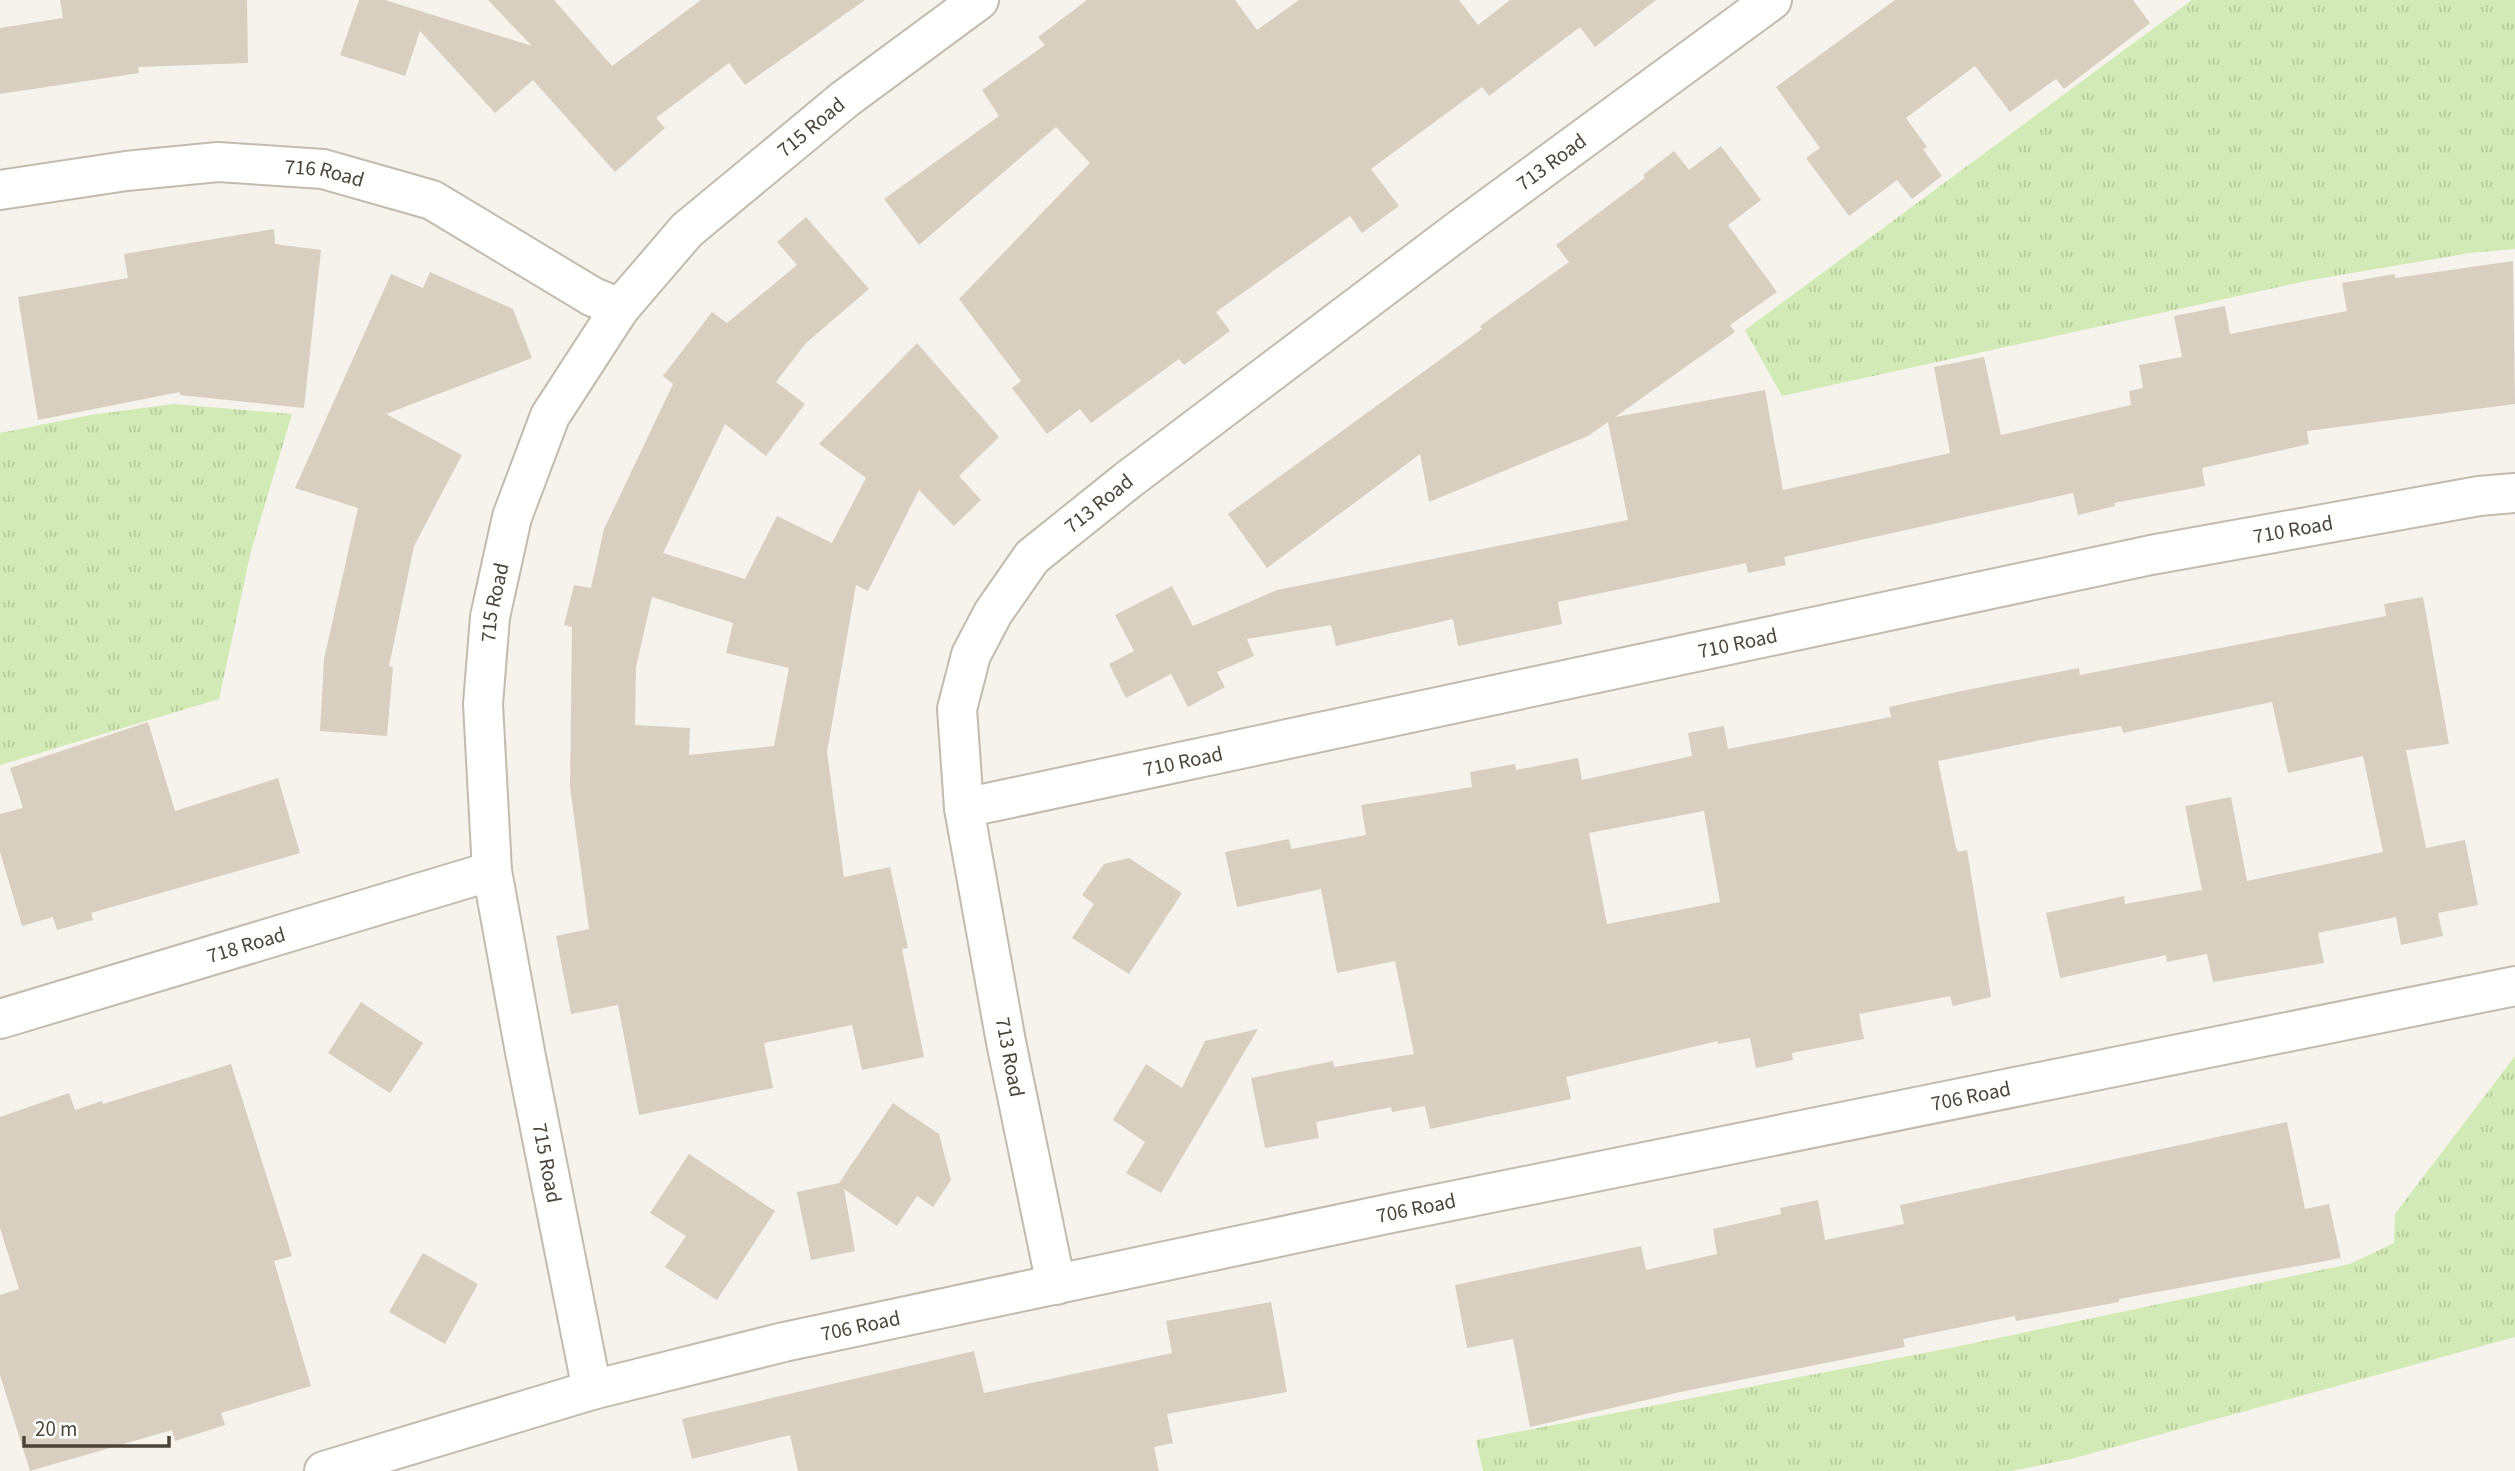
<svg xmlns="http://www.w3.org/2000/svg" width="2515" height="1471" viewBox="0 0 2515 1471" font-family="'Source Sans 3',sans-serif">
	<style>
		.grass { fill: url(#grass-tufts) }
		.building { fill: #d8cfc1; fill-rule: evenodd }
		.lines { fill: none; stroke-linecap: round; stroke-linejoin: round }
		.minor-casing { stroke: #c2bbae; stroke-width: 42 }
		.minor { stroke: #fff; stroke-width: 38 }
		.labels { text-anchor: middle; dominant-baseline: central; stroke-width: 7; stroke-linejoin: round; paint-order: stroke }
		.street-label { font-size: 21px; fill: #4b4439; stroke: #fff }
	</style>
	<defs>
		<pattern id="grass-tufts" width="24" height="20" patternUnits="userSpaceOnUse" patternTransform="scale(1.75)"><rect width="24" height="20" fill="#d2eab5"/><path d="M3 7l-1-3M5 7V3M7 7l1-3M15 17l-1-3M17 17v-4M19 17l1-3" fill="none" stroke="#b6ca9c"/></pattern>
	</defs>
	<rect width="100%" height="100%" fill="#f6f3ec"/>
	<g class="grass">
		<path d="M2192,0H2515V249L2470,253L2311,280L1782,396L1745,330Z"/>
		<path d="M173,404L292,414L251,551L219,699L0,765V433L91,415Z"/>
		<path d="M2515,1056V1337L2071,1459L2011,1471H1483L1476,1440L1955,1347L2350,1264L2394,1243L2395,1214Z"/>
	</g>
	<g class="building">
		<path d="M60,0H247L248,63L138,67L139,73L0,94V28L63,18Z"/>
		<path d="M359,0H385L532,46L488,0H554L612,66L701,0H865L745,85L729,63L656,118L665,128L615,172L533,80L495,113L420,31L405,76L340,55Z"/>
		<path d="M1087,0H1235L1257,30L1299,0H1459L1478,25L1510,0H1656L1595,47L1580,27L1489,96L1482,87L1371,169L1399,206L1362,233L1350,216L1216,312L1230,331L1184,365L1179,359L1091,423L1080,409L1047,434L1012,388L1021,381L959,299L1090,163L1056,127L919,245L884,199L999,116L982,90L1045,45L1038,37Z"/>
		<path d="M1895,0H2133L2150,23L2064,89L2056,79L2010,112L1975,66L1906,118L1927,147L1923,149L1942,176L1912,199L1897,180L1849,216L1806,158L1820,148L1776,87Z"/>
		<path d="M1721,146L1761,200L1728,225L1777,292L1730,325L1735,332L1615,417L1765,390L1783,490L1950,453L1934,367L1984,357L2001,435L2131,405L2129,391L2143,388L2139,365L2182,357L2174,316L2225,306L2230,334L2347,311L2342,283L2395,274V278L2513,261L2515,404L2307,431L2309,444L2202,468L2205,486L2114,503L2115,506L2078,515L2073,493L1784,557L1786,565L1748,573L1746,563L1558,602L1562,624L1458,646L1453,619L1336,646L1331,625L1247,639L1254,656L1217,672L1225,687L1188,707L1171,674L1126,698L1109,664L1134,651L1115,615L1172,586L1193,626L1277,590L1628,520L1608,422L1588,436L1429,502L1420,454L1267,568L1228,514L1482,329L1480,326L1569,262L1556,245L1645,178L1643,175L1674,151L1689,170Z"/>
		<path d="M806,217L869,289L806,343L776,382L805,404L766,456L725,424L663,553L745,579L777,516L832,543L866,478L819,444L917,343L999,437L959,476L981,500L954,526L919,490L868,591L856,585L827,752L844,877L890,867L908,948L902,949L924,1057L862,1070L852,1025L764,1043L773,1088L639,1115L618,1005L571,1014L556,936L589,929L570,787L572,627L564,625L574,585L591,588L604,529L673,384L663,376L712,312L727,323L797,265L777,242ZM652,597L733,623L726,653L789,668L774,746L689,755L690,728L635,725L636,667Z"/>
		<path d="M274,229L275,244L321,250L304,408L180,395V392L38,420L18,297L128,278L124,254Z"/>
		<path d="M430,272L513,309L532,358L386,414L462,455L414,546L389,666L393,667L387,736L320,731L324,659L358,508L295,488L391,274L423,288Z"/>
		<path d="M2423,597L2449,744L2406,750L2426,848L2465,840L2478,905L2438,913L2443,936L2401,945L2396,917L2318,933L2324,963L2213,982L2207,954L2167,962L2166,955L2060,978L2046,913L2124,896L2125,904L2202,890L2185,806L2231,797L2247,881L2383,852L2363,756L2288,773L2272,702L2123,733L2121,726L2051,738L1938,761L1956,848L1959,852L1967,850L1991,997L1953,1006L1950,996L1859,1014L1864,1039L1792,1053L1793,1060L1756,1068L1750,1038L1718,1044V1041L1566,1077L1571,1099L1430,1129L1425,1106L1392,1112L1391,1107L1316,1122L1319,1138L1265,1148L1251,1078L1333,1061L1334,1067L1414,1054L1395,961L1337,973L1321,889L1237,907L1225,852L1289,839L1291,849L1366,835L1361,805L1472,787L1470,772L1515,764L1516,770L1578,758L1582,780L1692,756L1688,733L1724,726L1728,749L1891,717L1889,707L1966,690L2079,668L2080,675L2386,616L2384,604ZM1704,811L1720,902L1607,924L1589,833Z"/>
		<path d="M148,722L175,811L278,778L300,853L91,913L93,920L57,930L53,917L22,926L0,852V814L23,808L10,768Z"/>
		<path d="M1129,858L1182,893L1129,974L1072,938L1094,904L1082,895L1104,864Z"/>
		<path d="M361,1002L423,1043L390,1093L328,1053Z"/>
		<path d="M1258,1029L1161,1193L1126,1173L1145,1142L1113,1120L1146,1064L1182,1088L1205,1041Z"/>
		<path d="M231,1064L292,1256L274,1261L311,1386L221,1413L225,1425L175,1441L172,1430L30,1471L0,1375V1295L19,1289L0,1228V1117L69,1093L75,1110L102,1101L103,1104Z"/>
		<path d="M893,1103L939,1134L951,1180L933,1207L917,1196L897,1226L844,1189L855,1251L811,1260L797,1192L839,1183Z"/>
		<path d="M2287,1122L2305,1209L2329,1204L2341,1258L2119,1299V1302L2016,1321L2015,1316L1903,1339L1905,1347L1685,1391L1530,1427L1513,1339L1467,1348L1455,1285L1641,1246L1646,1270L1717,1254L1713,1229L1781,1214L1780,1208L1818,1200L1825,1240L1904,1224L1900,1205Z"/>
		<path d="M689,1154L775,1211L717,1300L665,1267L686,1236L650,1213Z"/>
		<path d="M423,1253L478,1284L445,1344L389,1312Z"/>
		<path d="M1271,1302L1287,1392L1167,1414L1173,1443L1154,1447L1159,1471H798L790,1435L692,1459L682,1419L974,1351L984,1393L1172,1353L1166,1321Z"/>
	</g>
	<g class="lines">
		<defs>
			<g id="minor">
				<path id="s1" d="M0,190L126,171L218,162L323,169L432,200L593,297L620,308"/>
				<path id="s2" d="M964,808L2151,555L2479,496L2515,493"/>
				<path id="s3" d="M0,1019L492,871"/>
				<path id="s4" d="M1056,1285L1006,1042L964,808L957,709L971,655L993,613L1032,557L1128,480L1459,230L1772,0"/>
				<path id="s5" d="M592,1390L525,1052L492,871L483,704L490,617L512,517L550,416L620,308L687,230L845,99L979,0"/>
				<path id="s6" d="M324,1471L592,1390L784,1342L1387,1214L2515,986"/>
			</g>
		</defs>
		<use href="#minor" class="minor-casing"/>
		<use href="#minor" class="minor"/>
	</g>
	<g class="labels">
		<g class="street-label">
			<text stroke="none"><textPath href="#s5" startOffset="1386">715 Road</textPath></text>
			<text stroke="none"><textPath href="#s4" startOffset="1409">713 Road</textPath></text>
			<text stroke="none"><textPath href="#s1" startOffset="327">716 Road</textPath></text>
			<text stroke="none"><textPath href="#s4" startOffset="842">713 Road</textPath></text>
			<text stroke="none"><textPath href="#s2" startOffset="1358">710 Road</textPath></text>
			<text stroke="none"><textPath href="#s5" startOffset="798">715 Road</textPath></text>
			<text stroke="none"><textPath href="#s2" startOffset="791">710 Road</textPath></text>
			<text stroke="none"><textPath href="#s2" startOffset="224">710 Road</textPath></text>
			<text stroke="none"><textPath href="#s3" startOffset="257">718 Road</textPath></text>
			<text transform="translate(1010 1057) rotate(79)">713 Road</text>
			<text stroke="none"><textPath href="#s6" startOffset="1690">706 Road</textPath></text>
			<text transform="translate(547 1163) rotate(79)">715 Road</text>
			<text stroke="none"><textPath href="#s6" startOffset="1124">706 Road</textPath></text>
			<text stroke="none"><textPath href="#s6" startOffset="556">706 Road</textPath></text>
		</g>
	</g>
	<path d="M24 1436v10h145v-10" fill="none" stroke="#4b4439" stroke-width="3.5"/>
	<text x="35" y="1436" font-size="21" fill="#4b4439" stroke="#ffffff" stroke-width="5" paint-order="stroke">20 m</text>
</svg>
